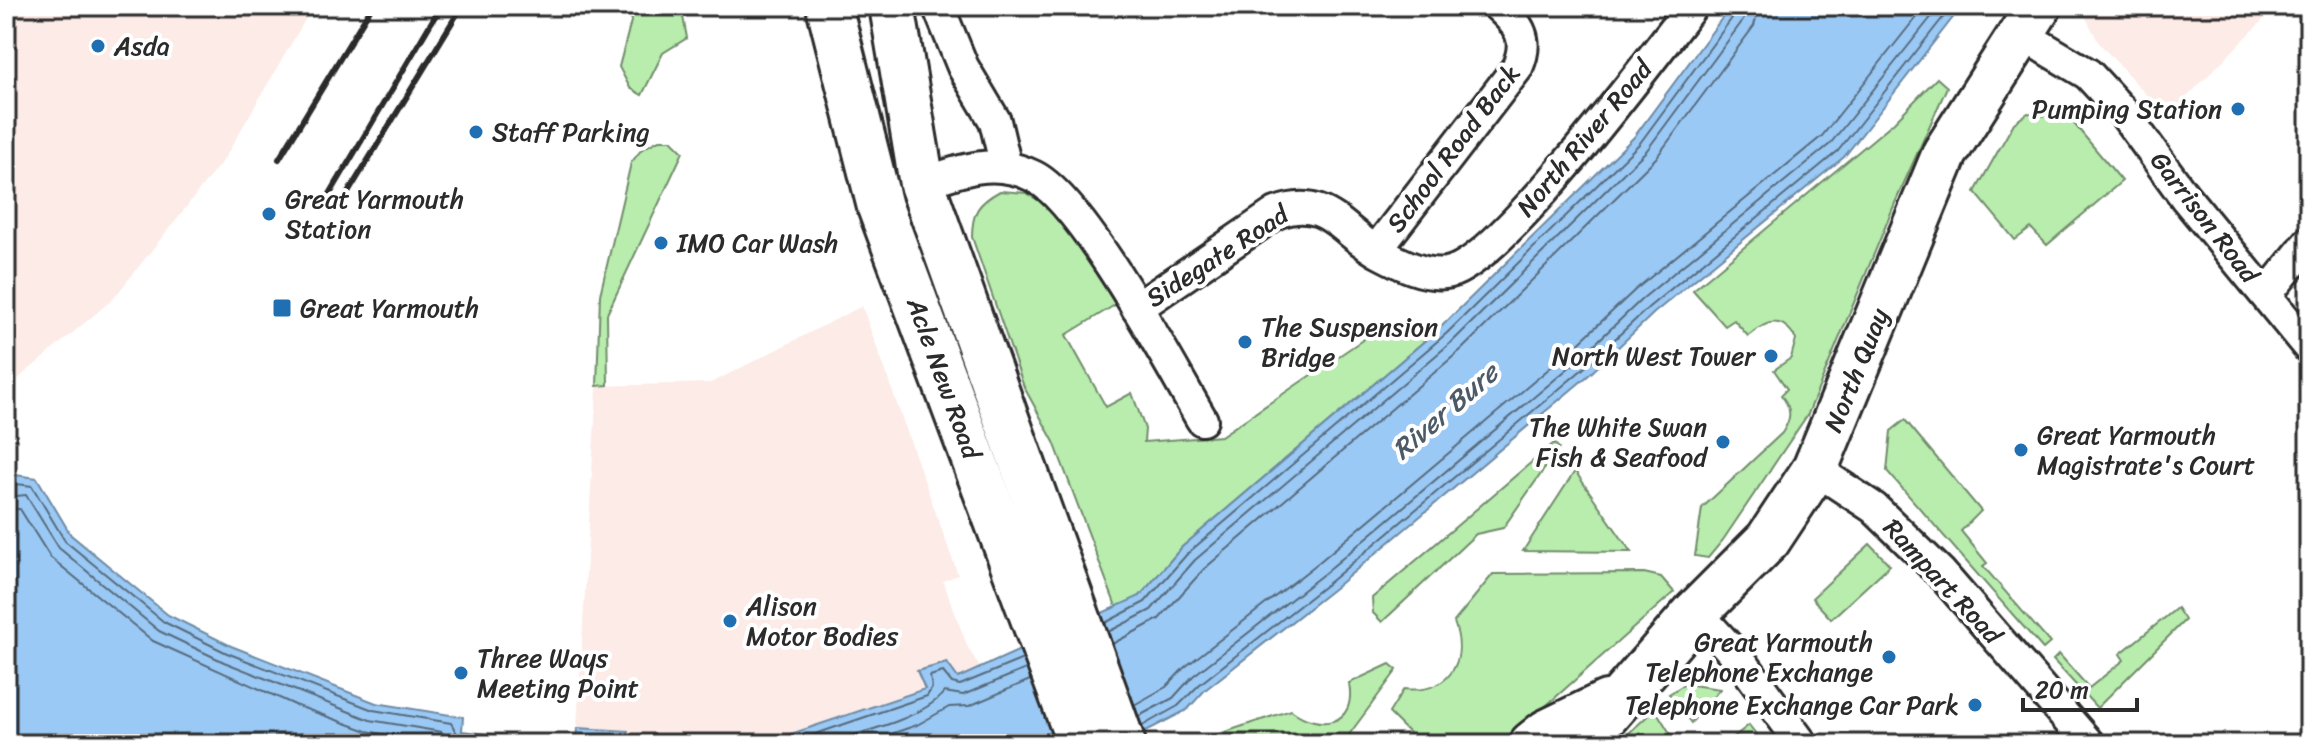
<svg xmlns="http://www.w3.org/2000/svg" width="2315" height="750" viewBox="0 0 2315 750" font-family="Sriracha,sans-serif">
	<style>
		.built { fill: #fcebe7 }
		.green { fill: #b8edae; stroke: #728c6c; stroke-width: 2 }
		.water { fill: #9ac9f5; stroke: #6e8aa4; stroke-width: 2 }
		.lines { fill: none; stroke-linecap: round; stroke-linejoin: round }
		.shore { stroke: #576a7c; stroke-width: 2 }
		.minor-casing { stroke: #2b2b2b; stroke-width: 36 }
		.primary-casing { stroke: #2b2b2b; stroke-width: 50 }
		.minor { stroke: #fff; stroke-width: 30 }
		.primary { stroke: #fff; stroke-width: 44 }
		.rail { stroke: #2b2b2b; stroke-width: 6 }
		.poi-dot { fill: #1f6fb2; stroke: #fff; stroke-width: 3 }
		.labels { text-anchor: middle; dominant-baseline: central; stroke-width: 8; stroke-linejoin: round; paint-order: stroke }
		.poi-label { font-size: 26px; fill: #2b2b2b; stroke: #fff; text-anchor: start }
		.street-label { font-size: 26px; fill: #2b2b2b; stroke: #fff }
		.water-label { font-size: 28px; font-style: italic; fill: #4c5a68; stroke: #fff }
	</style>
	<rect width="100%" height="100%" fill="#fff"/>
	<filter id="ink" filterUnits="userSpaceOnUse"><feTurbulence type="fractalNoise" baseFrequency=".0125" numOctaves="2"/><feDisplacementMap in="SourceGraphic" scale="16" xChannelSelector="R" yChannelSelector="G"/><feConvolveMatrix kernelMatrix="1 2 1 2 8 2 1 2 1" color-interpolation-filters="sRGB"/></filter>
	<g filter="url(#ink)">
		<g class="built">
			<path d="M6,6H313L224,159L113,299L6,389Z"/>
			<path d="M2085,6H2277L2167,117L2099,43L2083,12Z"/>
			<path d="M862,306L958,575L943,581L968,648L981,669L958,678L917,671L925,688L782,737L627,744L628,731L577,728L597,386L711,383Z"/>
		</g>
		<g class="green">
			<path d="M635,6H681L687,38L663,53L642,95L630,88L619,67Z"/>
			<path d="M1937,78L1947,87L1895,203L1808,414L1723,540L1708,558L1695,556L1702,508L1782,433C1792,418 1792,409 1781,395L1787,389L1774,370L1791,358L1796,339C1782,314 1766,321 1748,336L1734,320L1725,326L1693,290L1894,122Z"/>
			<path d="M2028,113L2071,120L2122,181L2047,245L2031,228L2015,240L1975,192L2014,123Z"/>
			<path d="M659,140H671L683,152L607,314L608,385L597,386L600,295L631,163L642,149Z"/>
			<path d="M1000,191L1027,193L1050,208L1118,303L1066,335L1106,407L1132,393L1145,429L1144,442L1221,436L1386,324L1402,330L1434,321L1441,327L1182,547L1140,596L1117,609L1054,442L1024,387L972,237C972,212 978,203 1000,191Z"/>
			<path d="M1905,420L1981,511L1961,531L1987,563L1983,566L2050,643L2043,649L1887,471L1891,431Z"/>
			<path d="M1554,443L1559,448L1503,528L1476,534L1382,622L1373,613L1372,598Z"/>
			<path d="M1575,471L1631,552L1523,551Z"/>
			<path d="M1870,544L1890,565L1831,619L1812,598Z"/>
			<path d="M1644,573L1661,577L1674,592L1503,744H1420L1389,713L1404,689C1448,694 1469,663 1454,622L1493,574Z"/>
			<path d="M2177,608L2185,620L2097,708L2053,660L2059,654L2089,688L2124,660L2120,654Z"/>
			<path d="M1390,664L1397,670L1342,744H1189L1291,710C1319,731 1357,727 1349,683Z"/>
			<path d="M1685,684L1720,689L1691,723L1669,694Z"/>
			<path d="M1655,709L1673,738L1668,744H1617Z"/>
			<path d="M1749,725L1764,744H1725Z"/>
		</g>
		<g class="water">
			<path d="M1731,6H1962L1844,157L1654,313L1590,374L1337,586L1205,690L1187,710L1121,744H665L782,737L925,689L917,671L947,663L958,678L1140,596L1182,547L1441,327L1634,137Z"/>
			<path d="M15,475L37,478L71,535L168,615L231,646L376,703L463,717L462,731L573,744H6V481Z"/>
			<path d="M577,728L628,731L627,744H576Z"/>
		</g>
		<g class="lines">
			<g class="shore">
				<path d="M6,487L17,484L32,486L65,541L164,622L227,653L373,710L451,723L460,739L502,744"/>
				<path d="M6,497L26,495L59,548L159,631L224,662L370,720L442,732L450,744"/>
				<path d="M6,509H20L50,557L153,641L295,705L367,731L435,744"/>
				<path d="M1105,623L1145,602L1188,553L1447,333L1640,143L1735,14L1737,6"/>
				<path d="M1108,632L1151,610L1195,560L1454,340L1647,150L1744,19L1747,6"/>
				<path d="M1112,644L1159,619L1204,569L1462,349L1656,158L1754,26L1759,6"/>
				<path d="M1134,705L1166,687L1185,667L1318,563L1570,351L1635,290L1822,136L1925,6"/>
				<path d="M1139,716L1173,698L1193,676L1326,572L1578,360L1642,299L1830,144L1940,6"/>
				<path d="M1142,726L1178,706L1200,684L1332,580L1584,368L1649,307L1838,151L1952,6"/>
				<path d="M786,744L927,696L932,688L930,676L943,672L952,683L960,685L1023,659"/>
				<path d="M822,744C856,734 924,719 944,692L963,695L1026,669"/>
				<path d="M862,744L917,725L949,707L969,706L1030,680"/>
			</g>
			<defs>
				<g id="minor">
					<path d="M938,6L963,67L995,121L1006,167"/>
					<path d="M2021,34L2088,74L2123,112L2185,197L2309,348"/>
					<path d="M922,184C959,170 995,157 1033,176C1083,200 1171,367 1202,420"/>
					<path d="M1379,252L1385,239L1517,68C1530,39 1520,26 1498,6"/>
					<path d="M2266,295L2309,242"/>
					<path d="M1137,308L1276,213C1328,193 1342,234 1382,254C1401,264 1424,276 1446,273C1497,267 1654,55 1692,6"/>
					<path d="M1815,469L1874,508L1941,573L2089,744"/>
					<path d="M1696,612L1741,661L1802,744"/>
				</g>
				<g id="primary">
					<path d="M829,6L880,207L1080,744"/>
					<path d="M892,6L922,184L1123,744"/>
					<path d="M1532,744L1547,732L1607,703"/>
					<path d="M1581,744L1696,612L1768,540L1815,469L1945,153L2039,6"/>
				</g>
			</defs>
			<use href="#minor" class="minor-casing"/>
			<use href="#primary" class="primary-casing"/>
			<use href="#minor" class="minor"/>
			<use href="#primary" class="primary"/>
			<g class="rail">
				<path d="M279,159L372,6"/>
				<path d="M327,199L441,6"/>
				<path d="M340,206L462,6"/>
			</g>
		</g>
	</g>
	<g class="poi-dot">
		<circle cx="98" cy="46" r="8"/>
		<circle cx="2238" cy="109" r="8"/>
		<circle cx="476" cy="132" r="8"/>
		<circle cx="269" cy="214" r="8"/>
		<circle cx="661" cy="243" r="8"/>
		<rect x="272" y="298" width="20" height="20" rx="4"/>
		<circle cx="1245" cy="342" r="8"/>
		<circle cx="1771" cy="356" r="8"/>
		<circle cx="1723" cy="442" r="8"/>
		<circle cx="2021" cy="450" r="8"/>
		<circle cx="730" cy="621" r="8"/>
		<circle cx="1889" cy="657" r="8"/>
		<circle cx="461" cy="673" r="8"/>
		<circle cx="1975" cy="705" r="8"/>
	</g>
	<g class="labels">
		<g class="poi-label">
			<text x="114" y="46">Asda</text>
			<text x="2222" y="109" text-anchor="end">Pumping Station</text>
			<text x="492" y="132">Staff Parking</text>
			<text x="285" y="199">Great Yarmouth<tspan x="285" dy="30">Station</tspan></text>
			<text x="677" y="243">IMO Car Wash</text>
			<text x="300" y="308">Great Yarmouth</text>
			<text x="1261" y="327">The Suspension<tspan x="1261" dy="30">Bridge</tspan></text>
			<text x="1755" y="356" text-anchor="end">North West Tower</text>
			<text x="1707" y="427" text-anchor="end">The White Swan<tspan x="1707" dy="30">Fish &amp; Seafood</tspan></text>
			<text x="2037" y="435">Great Yarmouth<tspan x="2037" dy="30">Magistrate's Court</tspan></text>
			<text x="746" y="606">Alison<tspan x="746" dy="30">Motor Bodies</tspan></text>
			<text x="1873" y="642" text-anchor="end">Great Yarmouth<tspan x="1873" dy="30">Telephone Exchange</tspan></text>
			<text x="477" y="658">Three Ways<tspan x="477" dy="30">Meeting Point</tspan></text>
			<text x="1959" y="705" text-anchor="end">Telephone Exchange Car Park</text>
		</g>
		<g class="street-label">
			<text transform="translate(1584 138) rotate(-50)">North River Road</text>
			<text transform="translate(1453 148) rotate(-53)">School Road Back</text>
			<text transform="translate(2205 217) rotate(52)">Garrison Road</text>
			<text transform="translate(1217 256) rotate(-33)">Sidegate Road</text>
			<text transform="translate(1856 370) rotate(-68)">North Quay</text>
			<text transform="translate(944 378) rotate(70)">Acle New Road</text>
			<text transform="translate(1943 581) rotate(47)">Rampart Road</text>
		</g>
		<g class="water-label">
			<text transform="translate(1445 411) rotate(-41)">River Bure</text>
		</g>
	</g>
	<rect width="2315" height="750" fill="none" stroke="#fff" stroke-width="32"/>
	<rect x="16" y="16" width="2283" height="718" fill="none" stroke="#2b2b2b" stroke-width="3" filter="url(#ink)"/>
	<path d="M2023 698v12h114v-12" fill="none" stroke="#2b2b2b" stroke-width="4"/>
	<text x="2035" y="698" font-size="24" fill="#2b2b2b" stroke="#ffffff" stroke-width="6" paint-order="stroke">20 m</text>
</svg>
